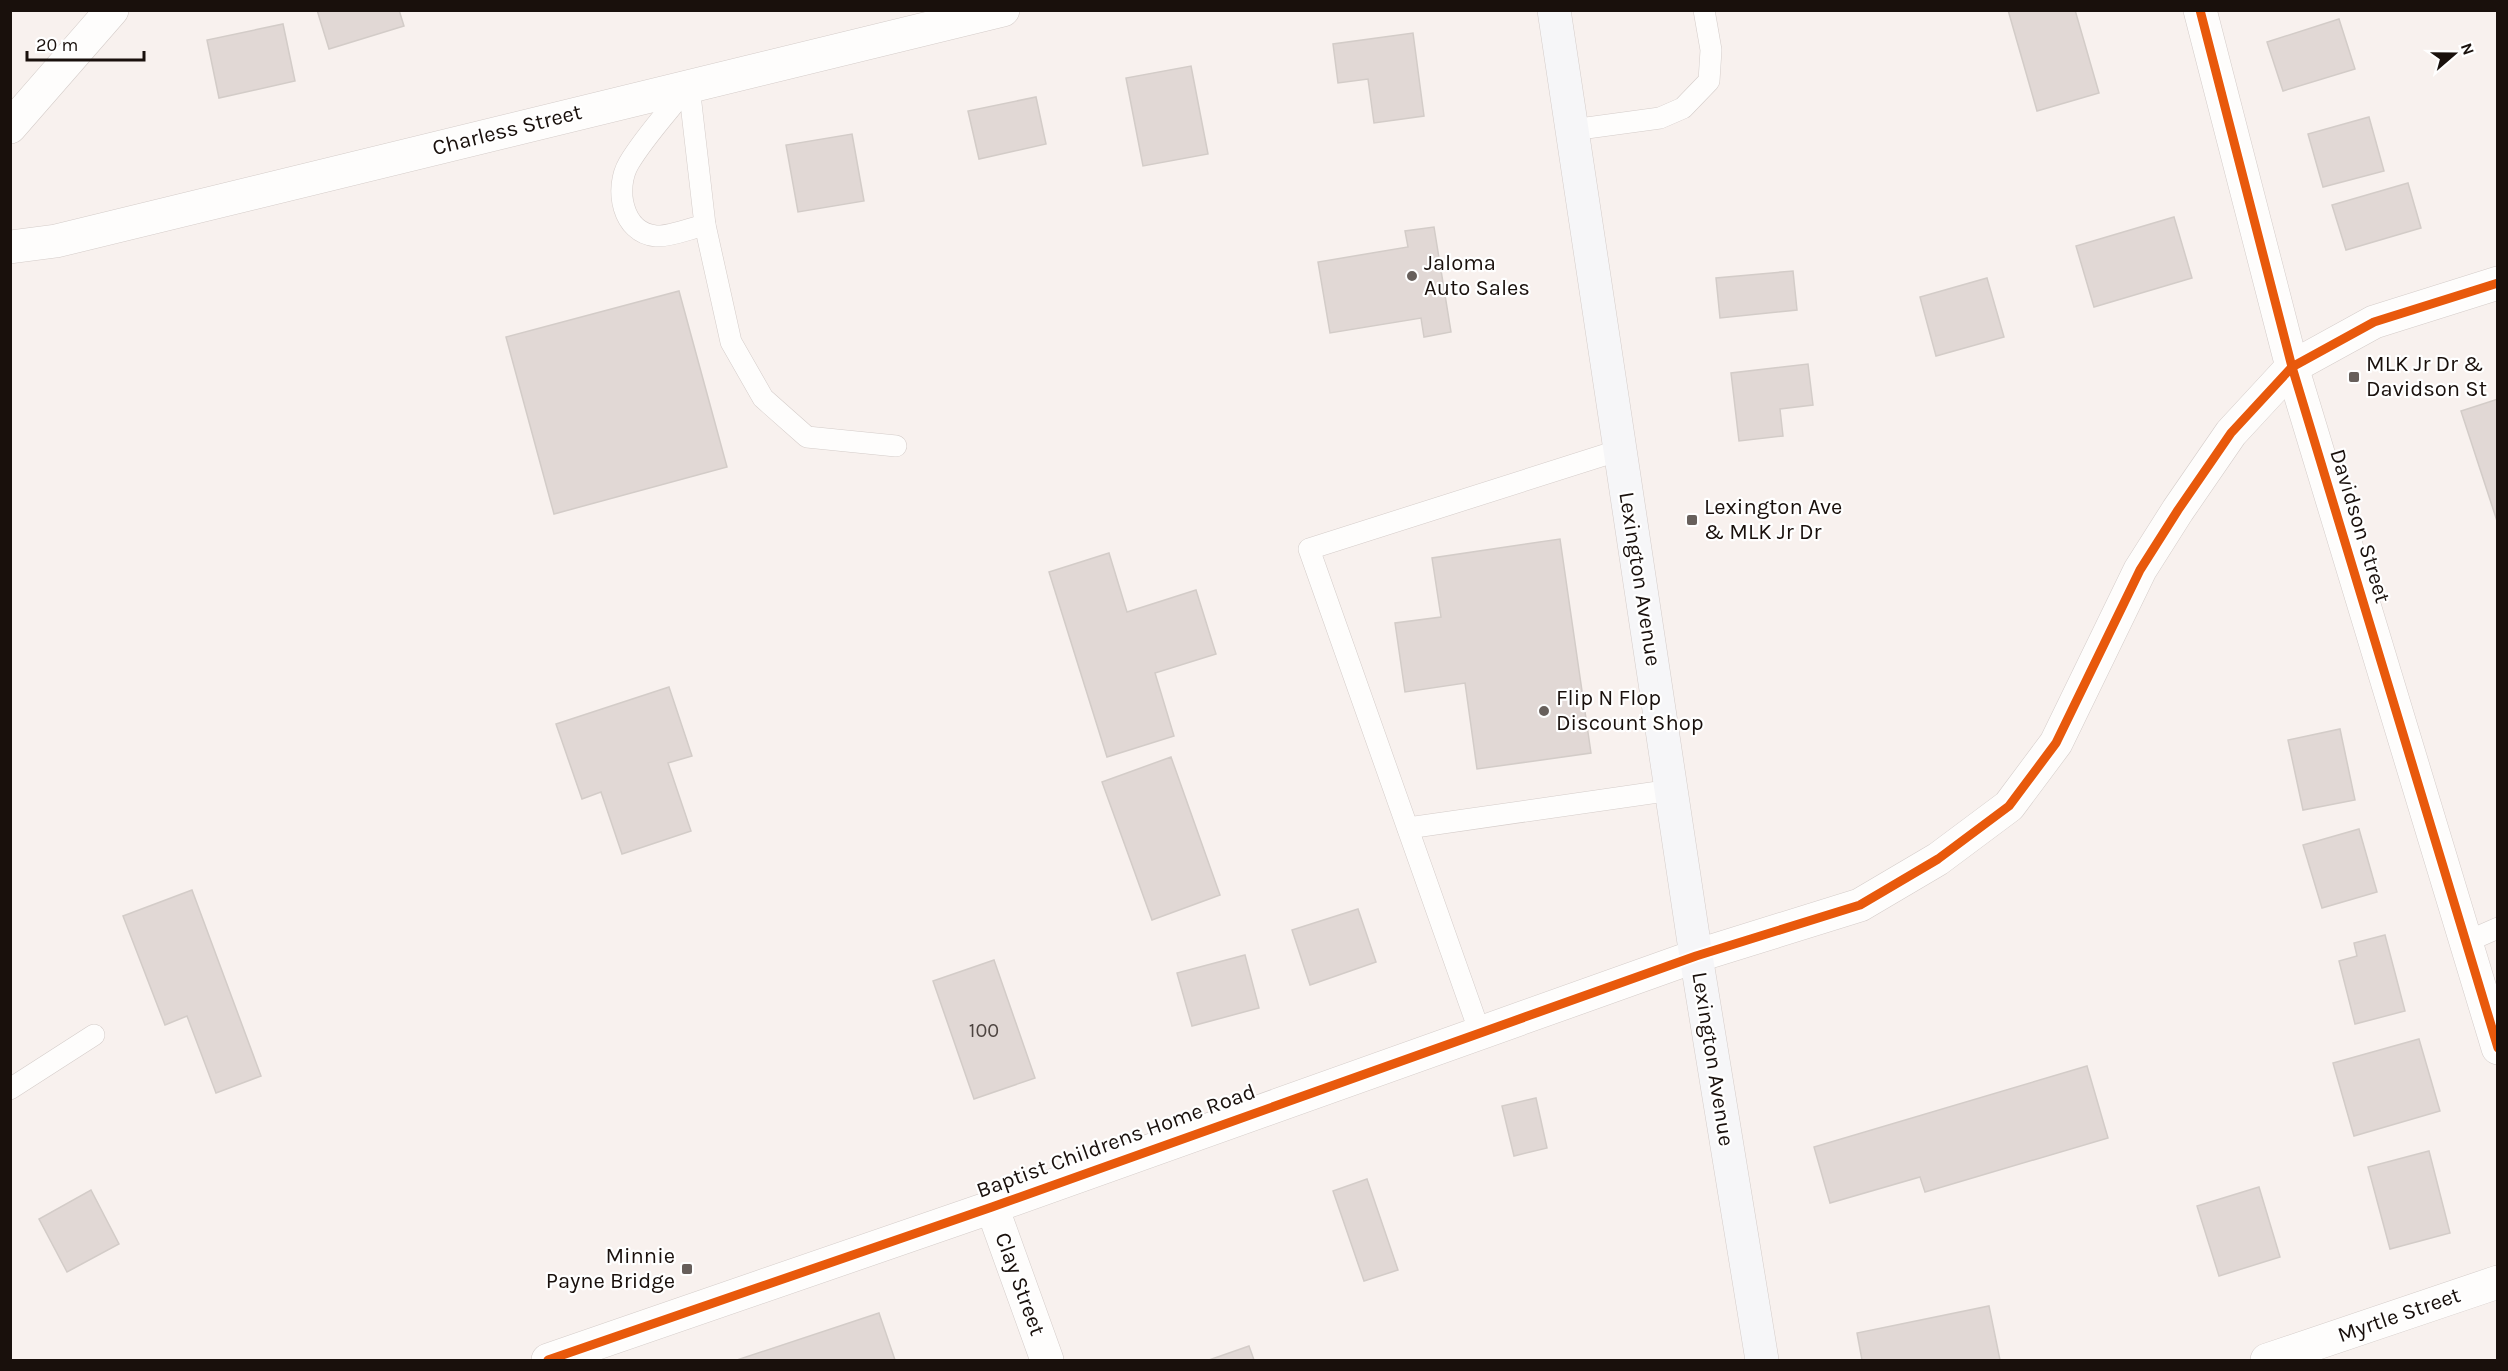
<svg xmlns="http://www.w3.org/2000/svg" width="2508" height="1371" viewBox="0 0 2508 1371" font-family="Karla,sans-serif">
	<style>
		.building { fill: #e1d8d5; stroke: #d3ccc8; stroke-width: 1.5 }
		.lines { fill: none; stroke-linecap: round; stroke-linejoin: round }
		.service-casing { stroke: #d4ccc9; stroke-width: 22 }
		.minor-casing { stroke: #d4ccc9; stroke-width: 34 }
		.tertiary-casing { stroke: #d4ccc9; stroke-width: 34 }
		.secondary-casing { stroke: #d4ccc9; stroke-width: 34 }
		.service { stroke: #fefdfc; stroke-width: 21 }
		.minor { stroke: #fefdfc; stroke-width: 33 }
		.tertiary { stroke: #fefdfc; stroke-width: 33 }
		.secondary { stroke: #f6f6f8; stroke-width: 33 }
		.cycleway-casing { stroke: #fff; stroke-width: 13 }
		.cycleway { stroke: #e8590c; stroke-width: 9 }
		.poi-dot { fill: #675f5b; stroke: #fff; stroke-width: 2 }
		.labels { text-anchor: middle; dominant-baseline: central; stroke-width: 4.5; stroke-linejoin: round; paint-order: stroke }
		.number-label { font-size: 20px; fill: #4d4440 }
		.street-label { font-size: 22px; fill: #19100c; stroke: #fff }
		.poi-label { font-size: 22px; fill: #19100c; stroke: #fff; text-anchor: start }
	</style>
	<rect width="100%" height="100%" fill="#f8f1ee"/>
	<g class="building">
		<path d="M317,10H399L404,26L329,49Z"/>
		<path d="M2008,10H2075L2099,93L2037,111Z"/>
		<path d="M2339,19L2355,69L2283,91L2267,42Z"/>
		<path d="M283,24L295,81L219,98L207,40Z"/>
		<path d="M1413,33L1424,116L1374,123L1368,79L1338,83L1333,44Z"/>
		<path d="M1191,66L1208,154L1143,166L1126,78Z"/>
		<path d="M1036,97L1046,144L979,159L968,111Z"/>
		<path d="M2369,117L2384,171L2323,187L2308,134Z"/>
		<path d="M852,134L864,201L798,212L786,145Z"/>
		<path d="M2408,183L2421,228L2346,250L2332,205Z"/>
		<path d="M2174,217L2192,278L2094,307L2076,246Z"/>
		<path d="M1434,227L1451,332L1424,337L1421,318L1330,333L1318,262L1408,247L1405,231Z"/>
		<path d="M1793,271L1797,310L1720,318L1716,278Z"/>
		<path d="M1987,278L2004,337L1936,356L1920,297Z"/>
		<path d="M679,291L727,467L554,514L506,337Z"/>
		<path d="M1808,364L1813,405L1780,409L1783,436L1739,441L1731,373Z"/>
		<path d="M2498,399V524L2461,411Z"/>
		<path d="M1560,539L1591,753L1477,769L1465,683L1405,692L1395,623L1441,617L1432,558Z"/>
		<path d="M1109,553L1127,612L1196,590L1216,654L1155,673L1174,736L1107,757L1049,572Z"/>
		<path d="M669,687L692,756L668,763L691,831L622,854L601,792L582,799L556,724Z"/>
		<path d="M2340,729L2355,800L2303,810L2288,740Z"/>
		<path d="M1171,757L1220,895L1152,920L1102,782Z"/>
		<path d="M2359,829L2377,892L2322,908L2303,845Z"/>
		<path d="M192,890L261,1076L216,1093L187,1016L165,1025L123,916Z"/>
		<path d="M1358,909L1376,962L1310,985L1292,930Z"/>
		<path d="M2385,935L2405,1011L2355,1024L2339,961L2357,956L2354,943Z"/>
		<path d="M1245,955L1259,1008L1192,1026L1177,973Z"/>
		<path d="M994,960L1035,1078L974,1099L933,981Z"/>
		<path d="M2419,1039L2440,1111L2354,1136L2333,1063Z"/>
		<path d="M2087,1066L2108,1138L1925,1192L1920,1177L1830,1203L1814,1147Z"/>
		<path d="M1536,1098L1547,1148L1514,1156L1502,1106Z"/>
		<path d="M2429,1151L2450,1233L2390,1249L2368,1167Z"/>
		<path d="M1367,1179L1398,1270L1364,1281L1333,1191Z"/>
		<path d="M2259,1187L2280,1257L2219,1276L2197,1206Z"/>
		<path d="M91,1190L119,1244L67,1272L39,1219Z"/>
		<path d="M1989,1306L2000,1360H1862L1857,1333Z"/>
		<path d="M879,1313L895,1360H737Z"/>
		<path d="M1249,1346L1254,1360H1209Z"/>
	</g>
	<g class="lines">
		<defs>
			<g id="service">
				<path d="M688,86C669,111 645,136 629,163C614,188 622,233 656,236C670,237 691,228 705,225"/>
				<path d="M689,86L705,225L731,342L763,398L807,437L896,446"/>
				<path d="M1572,130L1660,118L1683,108L1709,81L1711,50L1704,10"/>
				<path d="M1408,828L1672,790"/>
				<path d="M2466,942L2498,928"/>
				<path d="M1480,1033L1309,549L1620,450"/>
				<path d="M10,1089L94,1035"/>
			</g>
			<g id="minor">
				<path d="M2200,10L2292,367L2498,1048"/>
				<path d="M10,127L112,10"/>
				<path d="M10,247L56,241L1003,10"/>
				<path d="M992,1207L1047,1360"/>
				<path d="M2267,1360L2498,1282"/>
			</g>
			<path id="tertiary" d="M548,1360L992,1207L1696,956L1860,905L1938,859L2009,806L2056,743L2140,570L2178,510L2231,433L2292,367L2374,322L2498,283"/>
			<path id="secondary" d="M1554,10L1696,956L1762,1360"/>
		</defs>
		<use href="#service" class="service-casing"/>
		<use href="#minor" class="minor-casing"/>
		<use href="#tertiary" class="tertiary-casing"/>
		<use href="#secondary" class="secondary-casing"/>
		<use href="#service" class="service"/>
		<use href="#minor" class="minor"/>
		<use href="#tertiary" class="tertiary"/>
		<use href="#secondary" class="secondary"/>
		<defs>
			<g id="cycleway">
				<path d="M2200,10L2292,367L2498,1048"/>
				<path d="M548,1360L992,1207L1696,956L1860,905L1938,859L2009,806L2056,743L2140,570L2178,510L2231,433L2292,367L2374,322L2498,283"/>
			</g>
		</defs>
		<use href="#cycleway" class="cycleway-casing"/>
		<use href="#cycleway" class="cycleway"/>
	</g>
	<g class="poi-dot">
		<circle cx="1412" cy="276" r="6"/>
		<rect x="2348" y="371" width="12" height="12" rx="3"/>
		<rect x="1686" y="514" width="12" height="12" rx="3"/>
		<circle cx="1544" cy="711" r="6"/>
		<rect x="681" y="1263" width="12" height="12" rx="3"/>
	</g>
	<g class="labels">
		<g class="number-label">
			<text x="984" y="1030">100</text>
		</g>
		<g class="street-label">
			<text transform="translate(507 130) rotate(-14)">Charless Street</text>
			<text transform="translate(2360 526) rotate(73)">Davidson Street</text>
			<text transform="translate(1640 579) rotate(81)">Lexington Avenue</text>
			<text transform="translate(1713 1059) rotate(81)">Lexington Avenue</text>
			<text transform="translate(1116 1141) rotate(-20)">Baptist Childrens Home Road</text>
			<text transform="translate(1020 1284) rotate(70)">Clay Street</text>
			<text transform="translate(2399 1315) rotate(-19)">Myrtle Street</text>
		</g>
		<g class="poi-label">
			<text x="1424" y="263">Jaloma<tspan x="1424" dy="25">Auto Sales</tspan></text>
			<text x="2366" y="364">MLK Jr Dr &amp;<tspan x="2366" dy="25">Davidson St</tspan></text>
			<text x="1704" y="507">Lexington Ave<tspan x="1704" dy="25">&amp; MLK Jr Dr</tspan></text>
			<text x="1556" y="698">Flip N Flop<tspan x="1556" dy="25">Discount Shop</tspan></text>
			<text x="675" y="1256" text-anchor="end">Minnie<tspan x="675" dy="25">Payne Bridge</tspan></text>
		</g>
	</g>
	<rect width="2508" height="1371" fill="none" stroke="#19100c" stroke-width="24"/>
	<g transform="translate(2454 54) rotate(70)" stroke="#ffffff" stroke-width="4.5" paint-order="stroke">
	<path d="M0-4.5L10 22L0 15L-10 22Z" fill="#19100c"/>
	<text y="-9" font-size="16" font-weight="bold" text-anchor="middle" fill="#19100c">N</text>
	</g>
	<path d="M27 51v9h117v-9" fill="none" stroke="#19100c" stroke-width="3"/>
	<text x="36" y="51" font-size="18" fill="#19100c" stroke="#ffffff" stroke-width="4.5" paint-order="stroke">20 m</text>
</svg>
